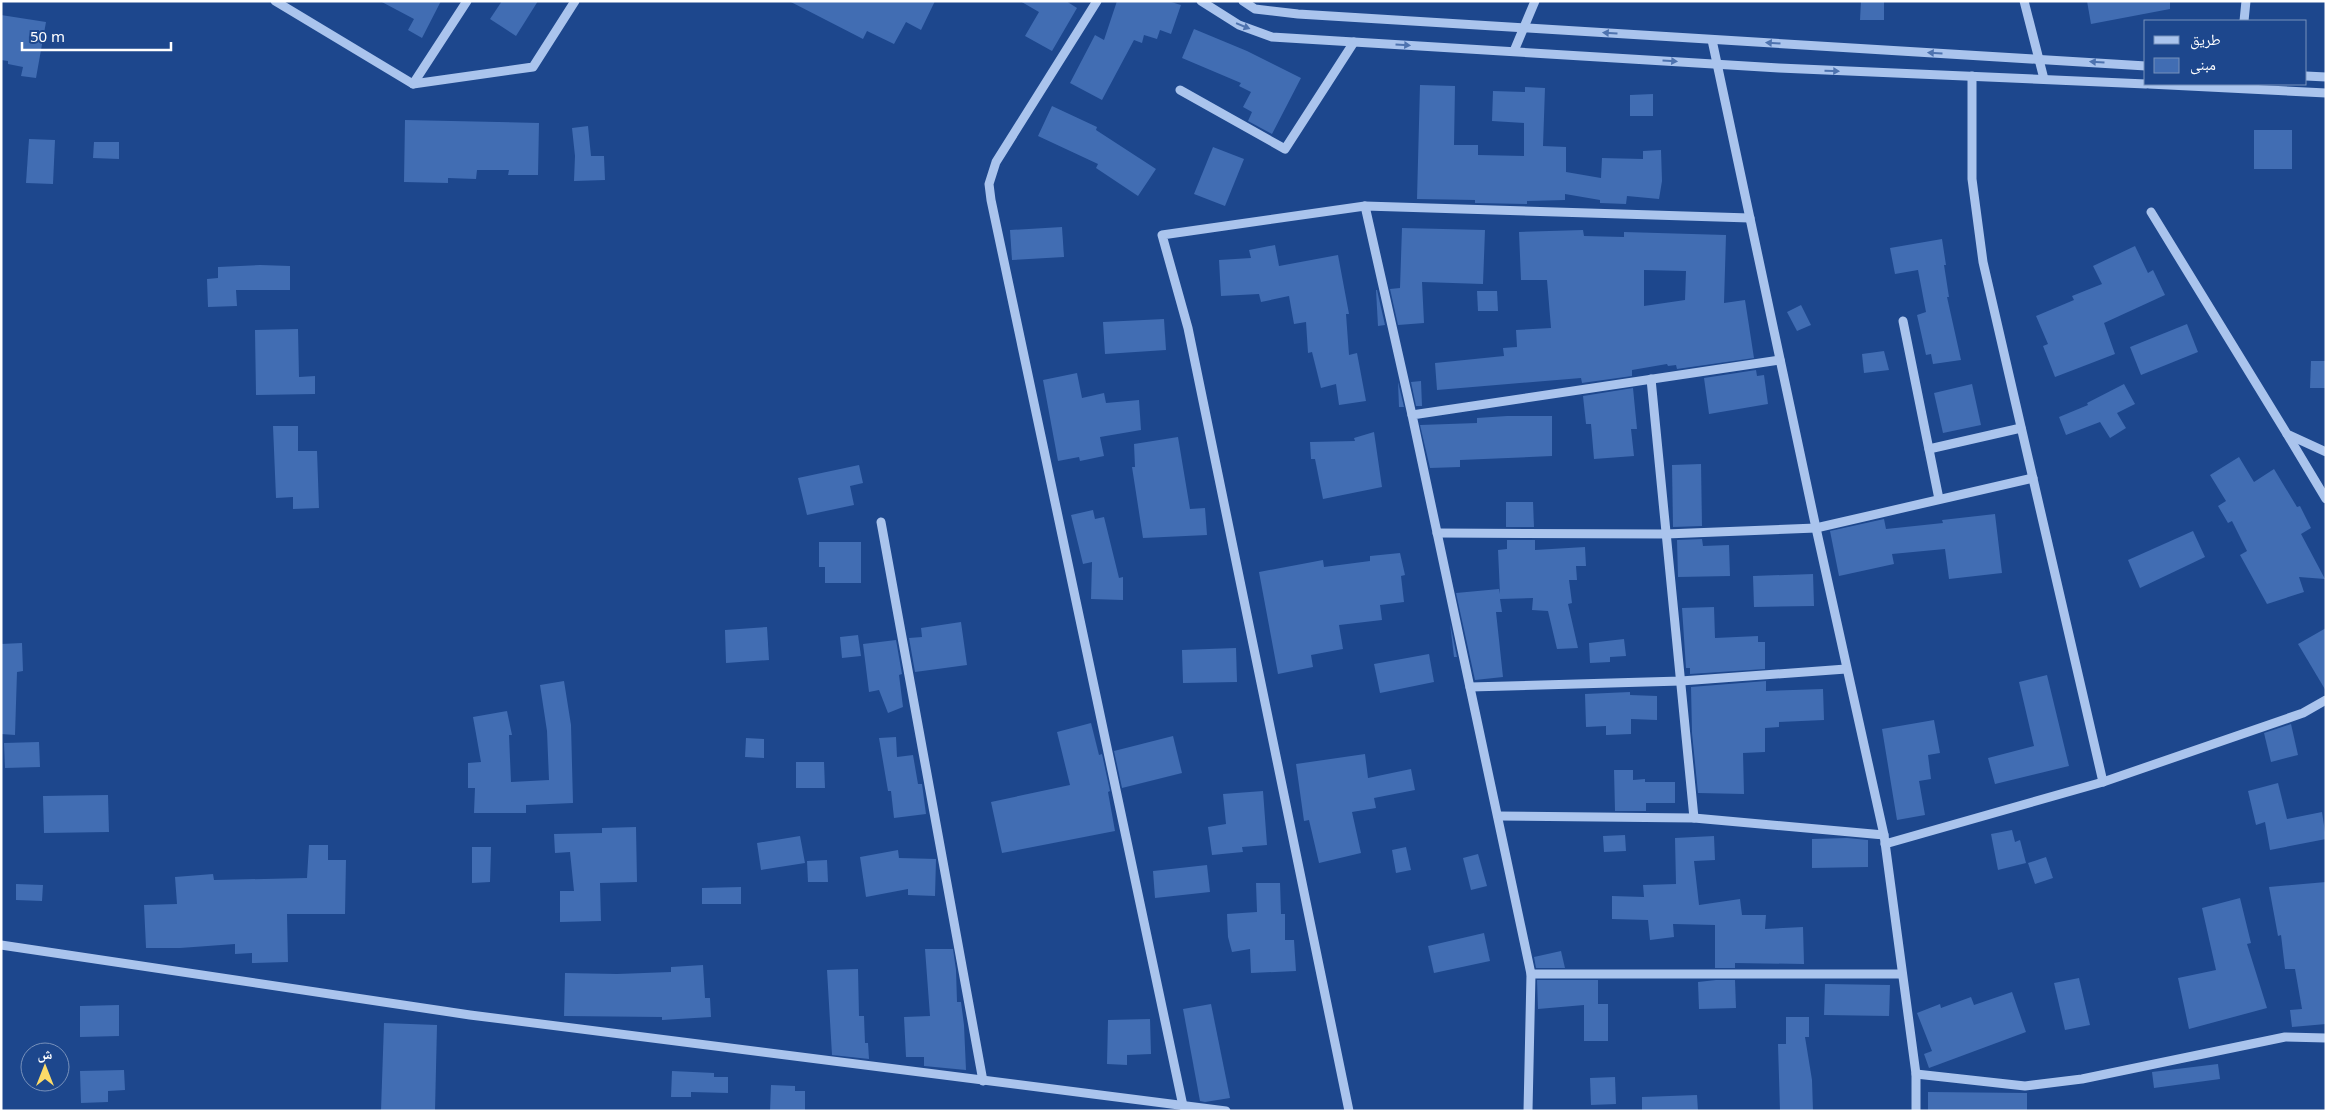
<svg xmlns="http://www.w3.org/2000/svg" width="2327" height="1112" viewBox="0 0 2327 1112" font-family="'Noto Sans','Noto Naskh Arabic',sans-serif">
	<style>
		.building { fill: #416db3; fill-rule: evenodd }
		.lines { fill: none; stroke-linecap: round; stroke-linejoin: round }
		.minor { stroke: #aac4ed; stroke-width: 9 }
		.oneway { fill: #4e73af }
	</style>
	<rect width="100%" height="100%" fill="#1d478d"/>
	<g class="building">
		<path d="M380,1H441L422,38L408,30L414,19Z"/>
		<path d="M502,1H538L516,36L490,19Z"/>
		<path d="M789,1H935L921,30L906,22L894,44L867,31L863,39Z"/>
		<path d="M1020,1H1066L1077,8L1052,51L1025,36L1039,12Z"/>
		<path d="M1117,1H1168L1181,5L1171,34L1160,30L1157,39L1144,35L1142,43L1134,40L1102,100L1070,83L1095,35L1104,40Z"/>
		<path d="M1861,1H1884V20H1860Z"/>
		<path d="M2087,1H2170V9L2091,24Z"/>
		<path d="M1,15L46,22L36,78L21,76L23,67L8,64V61L1,60Z"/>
		<path d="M1194,29L1247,51L1301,78L1272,134L1248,121L1252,112L1243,107L1251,92L1239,86L1241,83L1182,58Z"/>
		<path d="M1420,85L1455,86L1454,145H1478V155L1524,156V123L1492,121L1493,91L1525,92V87L1545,88L1543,146L1566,147V172L1601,178L1602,158L1643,159V151L1661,150L1662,181L1659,199L1627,196L1626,204L1600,203V200L1565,194V200L1527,201V204L1475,203V200L1417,199Z"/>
		<path d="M1653,94V116H1630V95Z"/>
		<path d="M1052,106L1097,127L1096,130L1156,169L1138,196L1096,168L1098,164L1038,136Z"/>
		<path d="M405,120L539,123L538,175H508L509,170H477L476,179L448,178V183L404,182Z"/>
		<path d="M588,126L591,156H604L605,180L574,181L575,156L572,128Z"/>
		<rect x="2254" y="130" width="38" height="39"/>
		<path d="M29,139L55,140L53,184L26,183Z"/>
		<path d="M94,142H119V159L93,158Z"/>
		<path d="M1213,147L1244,159L1225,206L1194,194Z"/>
		<path d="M1062,227L1064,257L1012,260L1010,230Z"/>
		<path d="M1402,228L1485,230L1483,284L1422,282L1424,323L1398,325L1390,289L1400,288Z"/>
		<path d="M1583,230L1584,236L1624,237V232L1726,235L1724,303L1745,300L1754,358L1677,369L1676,365L1668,366L1667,364L1632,370V376L1582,383L1581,378L1437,390L1435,363L1504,356L1503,348L1517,347L1516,330L1551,328L1547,280H1521L1519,232ZM1644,270L1686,271L1685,300L1644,306Z"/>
		<path d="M1942,239L1946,265H1944L1949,297H1947L1961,360L1933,364L1931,354L1926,355L1917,315L1926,312L1918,270L1895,274L1890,248Z"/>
		<path d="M1275,245L1279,266L1338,255L1349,314H1346L1349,355L1357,353L1366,401L1339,405L1336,384L1321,388L1312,352L1308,353L1306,322L1294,324L1289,296L1261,302L1259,294L1221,296L1219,260L1251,258L1249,250Z"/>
		<path d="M2135,246L2148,273L2153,270L2165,295L2104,323L2115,354L2055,377L2043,346L2048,344L2036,316L2074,300L2072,296L2102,284L2093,266Z"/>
		<path d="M260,265L290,266V290H236L237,306L208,307L207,279L218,278V267Z"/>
		<path d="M1376,290H1377L1385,325L1378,326Z"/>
		<path d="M1477,291H1497L1498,311H1478Z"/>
		<path d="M1801,305L1811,325L1797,331L1787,312Z"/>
		<path d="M1164,319L1166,350L1105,354L1103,322Z"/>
		<path d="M2187,324L2198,352L2141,375L2130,347Z"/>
		<path d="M298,329L299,377L315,376V394L256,395L255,330Z"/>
		<path d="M1884,351L1889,370L1864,373L1862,354Z"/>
		<path d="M2311,361H2326V388H2310Z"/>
		<path d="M1756,370L1757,376L1764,375L1768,404L1709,414L1704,378Z"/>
		<path d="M1077,373L1082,398L1104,393L1106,403L1139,400L1141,430L1100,437L1104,456L1080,461L1079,457L1058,461L1043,380Z"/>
		<path d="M1421,381L1422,406H1416L1411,382Z"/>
		<path d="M1398,382L1404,407H1399Z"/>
		<path d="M1972,384L1981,425L1943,433L1934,393Z"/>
		<path d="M2124,384L2135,404L2117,413L2126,428L2110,438L2100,422L2066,435L2059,417L2088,405L2087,403Z"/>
		<path d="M1633,388L1637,429H1631L1634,456L1594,459L1591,424H1586L1583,396Z"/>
		<path d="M1507,416H1552V456L1460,460V467L1430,468L1420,425L1477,423V418Z"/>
		<path d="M273,426H298V451H317L319,508L293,509V497L276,498Z"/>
		<path d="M1374,432L1382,487L1323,499L1315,459H1311L1310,442L1355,441L1354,438Z"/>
		<path d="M1178,437L1190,509L1205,508L1207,535L1143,538L1132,467H1135L1134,444Z"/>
		<path d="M2239,457L2254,482L2274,469L2297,507L2300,506L2311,528L2301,534L2325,579L2299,577L2304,592L2267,604L2240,555L2247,551L2232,521L2228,523L2218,506L2226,501L2210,475Z"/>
		<path d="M1701,464L1702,526L1673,527L1672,465Z"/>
		<path d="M859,465L863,483L850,486L854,505L807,515L798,478Z"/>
		<path d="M1506,502H1533L1534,527H1506Z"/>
		<path d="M1093,510L1095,519L1104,517L1119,578L1123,577V600L1091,599L1092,562L1083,564L1071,515Z"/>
		<path d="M1995,514L2002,573L1949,579L1945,549L1892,554L1894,564L1839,576L1830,531L1884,519L1886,529L1943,523L1942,520Z"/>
		<path d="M2193,531L2205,557L2140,588L2128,560Z"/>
		<path d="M1702,539L1703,546L1729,545L1730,576L1678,577L1677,540Z"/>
		<path d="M1507,540H1535V550L1585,547L1586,566H1576L1577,580H1569L1572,603L1568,604L1578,648L1557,649L1548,611L1532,610L1533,598L1500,599L1502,612H1496L1503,677L1475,680L1456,593L1499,589L1500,594L1498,550L1507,549Z"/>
		<path d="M819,542H861V583H825V567H819Z"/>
		<path d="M1400,553L1405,575L1401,576L1404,602L1380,605L1382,620L1339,625L1343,649L1311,655L1313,667L1278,674L1259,572L1323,560L1324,567L1370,561V556Z"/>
		<path d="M1813,574L1814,606L1754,607L1753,576Z"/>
		<path d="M1714,607L1715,638L1758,636V642H1765V669L1690,674V668H1686L1682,608Z"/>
		<path d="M961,622L967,665L915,672L909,638L922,637L921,628Z"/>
		<path d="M1450,623L1457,657H1454Z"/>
		<path d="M767,627L769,660L726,663L725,630Z"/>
		<path d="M2326,628V691L2298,644Z"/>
		<path d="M858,635L861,656L842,658L840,637Z"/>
		<path d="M1624,639L1626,656L1610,657V662L1590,663L1589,643Z"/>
		<path d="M896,640L902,674L899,675L903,707L888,713L879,690L869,692L863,644Z"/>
		<path d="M22,643L23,671L17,672L15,735L1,734V644Z"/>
		<path d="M1236,648L1237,682L1183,683L1182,650Z"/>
		<path d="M1429,654L1434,682L1380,693L1374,664Z"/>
		<path d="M2047,675L2069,766L1995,784L1988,758L2034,746L2019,682Z"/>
		<path d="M564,681L571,725L573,803L526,805V813H474L475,788H468V763L481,762L473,717L507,711L512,735H509L511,782L549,780L547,731L540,685Z"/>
		<path d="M1766,681V691L1823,689L1824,720L1779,722V727L1765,728V752L1743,753L1744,794L1698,793L1692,733L1691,687Z"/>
		<path d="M1630,692V695L1657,696V720L1631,719V734L1606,735V726L1586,727L1585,694Z"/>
		<path d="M1934,720L1940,753L1928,755L1931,779L1919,781L1925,815L1897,820L1882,729Z"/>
		<path d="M1091,723L1099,755L1102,754L1110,791L1108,792L1115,831L1002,853L991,802L1070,785L1057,732Z"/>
		<path d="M2291,724L2298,755L2271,762L2264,733Z"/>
		<path d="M1173,736L1182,773L1122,788L1114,751Z"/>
		<path d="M896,737L897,757L913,755L918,784H922L926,814L894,818L891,791H888L879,738Z"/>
		<path d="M746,738L764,739V758L745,757Z"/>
		<path d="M39,742L40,767L5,768L4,743Z"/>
		<path d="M1365,754L1368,778L1411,769L1415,790L1374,798L1376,808L1352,812L1361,853L1319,863L1309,820L1304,821L1296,764Z"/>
		<path d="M796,762H824L825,788H796Z"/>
		<path d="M1614,770H1633V780L1645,779V782H1675V803H1646V811H1615Z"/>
		<path d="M2278,783L2287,819L2322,812L2326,839L2270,850L2265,822L2256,825L2248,791Z"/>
		<path d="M1263,791L1267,845L1242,847L1243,852L1212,855L1208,827L1226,824L1223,794Z"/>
		<path d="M108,795L109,832L44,833L43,796Z"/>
		<path d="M636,827L637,882L600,883L601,921L560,922V891H574L570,852L555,853L554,834L602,833V828Z"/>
		<path d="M2012,830L2015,842L2020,840L2026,863L1998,870L1991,834Z"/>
		<path d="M1625,835L1626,851L1604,852L1603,836Z"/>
		<path d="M800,836L805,863L761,870L757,843Z"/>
		<path d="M1714,836L1715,860L1694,861L1699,905L1740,899L1742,915H1766L1765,929L1803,927L1804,964L1735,963V968H1715V925L1673,924L1674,937L1650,940L1648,920L1612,919V896L1644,897L1643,885L1676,884L1675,838Z"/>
		<path d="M1847,838L1868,840V867L1812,868V839Z"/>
		<path d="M309,845H328V860H346L345,914H287L288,962L252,963V953L235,954V944L180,948H146L144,905L177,904L175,877L213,874L214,880L307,878Z"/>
		<path d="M472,847H491L490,882L472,883Z"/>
		<path d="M1406,847L1411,870L1396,873L1392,850Z"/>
		<path d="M898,850L899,858L936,859L935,896L908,895V889L866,897L860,857Z"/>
		<path d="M1478,854L1487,886L1471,890L1463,858Z"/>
		<path d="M2046,857L2053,878L2035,884L2028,863Z"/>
		<path d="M827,860L828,882H808L807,861Z"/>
		<path d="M1207,865L1210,892L1155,898L1153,871Z"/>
		<path d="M2326,882V1024L2292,1027L2290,1010L2302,1009L2295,969H2285L2281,935L2278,936L2269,887Z"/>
		<path d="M1256,883H1280L1281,914H1285V940H1294L1296,971L1251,973L1250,949L1232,952L1228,937L1227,914L1257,912Z"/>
		<path d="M16,884L43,885L42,901L16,900Z"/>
		<path d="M741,887V904H702V888Z"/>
		<path d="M2240,898L2251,943L2247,944L2267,1008L2189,1029L2178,978L2216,970L2202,908Z"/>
		<path d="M1484,933L1490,961L1434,973L1428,946Z"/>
		<path d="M925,949H953L956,970L957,1002H961L964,1025L966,1070L924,1066V1057H906L904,1017L930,1016Z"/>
		<path d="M1561,951L1565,968H1536L1534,957Z"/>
		<path d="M703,965L705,998H710L711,1017L662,1020V1017L564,1016L565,973L617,974L671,972V967Z"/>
		<path d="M858,969L859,1016H864L865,1043H868L869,1059L832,1055L827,970Z"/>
		<path d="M2079,978L2090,1025L2065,1030L2054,983Z"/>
		<path d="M1537,980H1598V1004H1593H1608V1041H1584V1005L1538,1009Z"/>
		<path d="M1716,980H1735L1736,1008L1699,1009L1698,982Z"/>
		<path d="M1825,984L1890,985L1889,1016L1824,1015Z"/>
		<path d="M2012,992L2026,1032L1929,1068L1924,1054L1932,1051L1917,1013L1940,1004L1941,1008L1971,997L1974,1005Z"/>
		<path d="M1211,1004L1230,1098L1205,1102L1200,1101L1183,1009Z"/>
		<path d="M119,1005V1036L80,1037V1006Z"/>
		<path d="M1786,1017H1809V1037H1805L1812,1080L1813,1111H1780L1778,1044H1786Z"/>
		<path d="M1150,1019L1151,1054L1127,1055V1065L1107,1064L1108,1020Z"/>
		<path d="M384,1023L437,1025L435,1111H381Z"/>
		<path d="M2218,1064L2220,1079L2154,1088L2152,1072Z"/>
		<path d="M124,1070L125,1090L108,1091V1102L81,1103L80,1071Z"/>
		<path d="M672,1071L714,1073V1077H728V1093L691,1092V1097H671Z"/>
		<path d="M1615,1077L1616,1104L1591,1105L1590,1078Z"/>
		<path d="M771,1085L795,1086V1091H805V1111H770Z"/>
		<path d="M1928,1092L2027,1093V1111H1928Z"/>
		<path d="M1697,1095L1698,1111H1642V1097Z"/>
	</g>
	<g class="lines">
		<g class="minor">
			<path d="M275,1L413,84L533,67L575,1"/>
			<path d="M1097,1L996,162L989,184L991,200L1183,1106"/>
			<path d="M1201,1L1239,25L1272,37L1779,68L2146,84"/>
			<path d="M1243,1L1255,9L1298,14L2146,66"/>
			<path d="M2024,1L2044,79"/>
			<path d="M2244,21L2246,1"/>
			<path d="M1712,40L1816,528L1884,835L1916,1074V1111"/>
			<path d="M1514,51L1535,1"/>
			<path d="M1972,76V179L1983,262L2103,782"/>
			<path d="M2306,76L2326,77"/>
			<path d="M413,84L467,1"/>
			<path d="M2149,84L2326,93"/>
			<path d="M1180,90L1285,149L1354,42"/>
			<path d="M1365,206L1412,415"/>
			<path d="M2151,212L2287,434L2326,452"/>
			<path d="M1903,321L1939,499"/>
			<path d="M1651,379L1694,818"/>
			<path d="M2287,434L2326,499"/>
			<path d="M1929,449L2021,428"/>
			<path d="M881,522L983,1081"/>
			<path d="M1437,533L1666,534L1816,528L2033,478"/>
			<path d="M1470,687L1681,681L1846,669"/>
			<path d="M1498,816L1694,818L1884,835"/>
			<path d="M1885,844L2103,782L2303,713L2326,700"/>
			<path d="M1,945L470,1015L1226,1111"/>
			<path d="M1531,974H1902"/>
			<path d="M1916,1074L2025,1086L2082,1079L2285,1037L2326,1038"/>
			<path d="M1349,1111L1188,328L1162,235L1365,206L1750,218"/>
			<path d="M1528,1111L1531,974L1412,415L1780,360"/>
		</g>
	</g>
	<defs><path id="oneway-solid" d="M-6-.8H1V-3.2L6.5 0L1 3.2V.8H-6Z" transform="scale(1.25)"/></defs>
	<g class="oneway">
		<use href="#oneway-solid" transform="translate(1243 26) rotate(22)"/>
		<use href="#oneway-solid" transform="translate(1610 33) rotate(-176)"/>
		<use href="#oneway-solid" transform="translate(1773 43) rotate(-176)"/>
		<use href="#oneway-solid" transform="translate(1403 45) rotate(4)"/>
		<use href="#oneway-solid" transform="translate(1935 53) rotate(-177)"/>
		<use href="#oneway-solid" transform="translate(1670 61) rotate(4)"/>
		<use href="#oneway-solid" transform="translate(2097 62) rotate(-176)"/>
		<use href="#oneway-solid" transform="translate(1832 71) rotate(2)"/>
	</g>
	<rect width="2327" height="1112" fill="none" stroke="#ffffff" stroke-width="5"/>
	<rect x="2144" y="20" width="162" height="65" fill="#1d478d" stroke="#7791bb"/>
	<rect x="2154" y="36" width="25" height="8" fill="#aac4ed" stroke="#7791bb"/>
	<text x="2190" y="45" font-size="15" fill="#ffffff">طريق</text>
	<rect x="2154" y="58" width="25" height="15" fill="#416db3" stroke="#7791bb"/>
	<text x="2190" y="70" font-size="15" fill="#ffffff">مبنى</text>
	<g transform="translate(45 1067)"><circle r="24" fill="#1d478d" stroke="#7791bb"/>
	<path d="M0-4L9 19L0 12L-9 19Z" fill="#fcdb68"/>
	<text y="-8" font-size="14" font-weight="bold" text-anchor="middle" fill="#ffffff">ش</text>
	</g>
	<path d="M22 42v8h149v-8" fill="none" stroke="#ffffff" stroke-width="2.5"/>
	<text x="30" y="42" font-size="15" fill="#ffffff" stroke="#1d478d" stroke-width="4" paint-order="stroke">50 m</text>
</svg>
